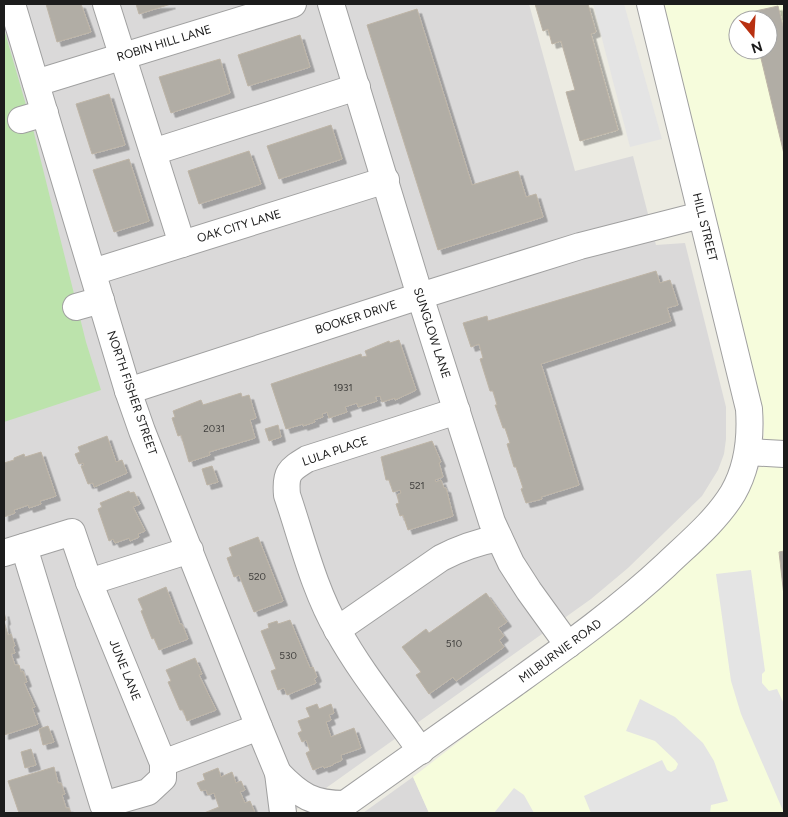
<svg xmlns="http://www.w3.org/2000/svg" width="788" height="817" viewBox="0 0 788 817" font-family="Figtree,sans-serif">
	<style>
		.residential { fill: #dad9d9 }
		.education { fill: #f6fcdc; fill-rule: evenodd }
		.grass { fill: #bce3ac }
		.parking { fill: #e4e4e4 }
		.building { fill: #b1ada5; stroke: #bdb4a6; filter: url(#shadow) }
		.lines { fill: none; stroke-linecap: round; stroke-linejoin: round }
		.minor-casing { stroke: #a0a0a0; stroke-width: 28 }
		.minor { stroke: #fff; stroke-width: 26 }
		.labels { text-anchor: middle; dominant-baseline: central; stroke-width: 4; stroke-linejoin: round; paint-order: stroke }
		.number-label { font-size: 10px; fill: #41403e }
		.street-label { font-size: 12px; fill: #1c1c1c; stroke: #fff }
	</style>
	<defs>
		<filter id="shadow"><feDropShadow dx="4.5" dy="4.5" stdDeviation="0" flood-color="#0004"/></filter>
	</defs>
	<rect width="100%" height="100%" fill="#ecebe2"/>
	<g class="residential">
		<path d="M4,4H529L575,171L633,156L656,245L685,243L726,407V439L724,454L718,470L702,496L628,568L591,599L291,813H4Z"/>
		<path d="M413,777L429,813H363Z"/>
	</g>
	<path class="education" d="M662,4H784V813H429L413,777L673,576L742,502L763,460L764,422L762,405ZM738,20H768V50H738Z"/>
	<path class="grass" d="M4,29L33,129L86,342L101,390L4,422Z"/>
	<g class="parking">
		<path d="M593,4H624L662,139L630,147Z"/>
		<path d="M751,570L765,671L762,674V683L769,691L777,689L784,704V813L741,714L731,681L716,574Z"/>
		<path d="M640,699L675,717L703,743L714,761L728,801L711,805L710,813H591L584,796L662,760L667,770L671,772L676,769L678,764L675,760L655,741L626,731Z"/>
		<path d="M514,788L524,795L534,813H494Z"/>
	</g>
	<g class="building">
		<path d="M46,4H81L91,32L57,42Z"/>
		<path d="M136,4H171L139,14Z"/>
		<path d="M535,4H588L596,32L591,34L618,130L580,141L566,92L575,90L561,41L552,44L548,29L543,31Z"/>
		<path d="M778,6L784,30V154L759,50H768V20H753L751,12Z"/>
		<path d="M417,9L472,185L518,171L526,197L536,194L543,217L438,250L367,25Z"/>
		<path d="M300,35L310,67L248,86L238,55Z"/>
		<path d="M220,59L230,93L171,113L159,77Z"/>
		<path d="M109,94L125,145L92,154L76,104Z"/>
		<path d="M331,125L342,159L279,179L267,146Z"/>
		<path d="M249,151L261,184L199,204L188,171Z"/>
		<path d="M129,159L149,221L114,232L93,170Z"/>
		<path d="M656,271L660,283L670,280L678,305L667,308L671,321L541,364L579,485L541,497L542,499L526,503L521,489L523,488L516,467H514L507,444L510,443L505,428H503L495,405H497L493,391H490L480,359L483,358L479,344L471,347L463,323L487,316L488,321Z"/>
		<path d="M399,340L416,390L395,400V398L382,402L380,396L375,397L377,401L358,407L357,403L345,407L347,412L329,418L327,412L322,414L323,417L314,420L315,422L303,426V424L286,429L271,384L361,354L362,357L367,356L365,351L389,341L390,343Z"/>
		<path d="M241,393L242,397L249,395L256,418L250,420L255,438L209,452L210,455L189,462L181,435L178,436L172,418L175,417L173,411L201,400L203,405Z"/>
		<path d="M278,425L281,437L269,441L265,429Z"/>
		<path d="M107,436L116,462L122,460L127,473L94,487L93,483L88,484L81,466L84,465L83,463L79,464L75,454L80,452L78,447Z"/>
		<path d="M432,441L441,462L439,463L443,477L435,480L436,482L441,480L444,488H446L453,516L408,530L403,515L400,516L396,504L399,503L397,495L401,493L400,490L393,492L389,480H386L381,457Z"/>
		<path d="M41,452L56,496L40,501L41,504L29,508L28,505L14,510L15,513L4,517V463L14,460V458L24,454L25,457Z"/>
		<path d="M212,466L218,482L207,485L202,469Z"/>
		<path d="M129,491L130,493L134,492L140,504L133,507L145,531L138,534L139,537L130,541L129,538L115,543L113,539L109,541L98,509L102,507L100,503Z"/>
		<path d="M258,537L283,601L254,612L239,575L234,577L227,558L232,556L229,548Z"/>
		<path d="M784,551V596L779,552Z"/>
		<path d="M166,587L180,624H182L188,639L159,650L154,638L152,639L141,611L143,610L138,599Z"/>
		<path d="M486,593L507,622L498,628L504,636L499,640L504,647L456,681L453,677L429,694L416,675L421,672L402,647L426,629L429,633Z"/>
		<path d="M4,612L6,620L4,621L8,635L11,634L15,646L13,647L15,653L11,654L15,665H19L21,672L23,671L27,682L24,683L35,707L32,708L38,724L4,735Z"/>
		<path d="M290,620L310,668L313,667L317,677L314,679L316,683L287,695L284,688L278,690L271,671L276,669L261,631L269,628L268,624L277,621L278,624Z"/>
		<path d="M195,658L202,674L199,675L216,710L187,721L183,710H180L168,682L171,681L166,670Z"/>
		<path d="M317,704L319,709L331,704L334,713L329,715L331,720L326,722L331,737L354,728L361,748L341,755L342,760L333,764V765L324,768L323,766L313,770L306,753L310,751L307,742L306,740L302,742L298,733L302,731L298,721L310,717L306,708Z"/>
		<path d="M48,726L54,742L43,745L39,729Z"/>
		<path d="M31,749L36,765L25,768L21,752Z"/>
		<path d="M54,767L58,783H61L65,794L62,795L66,808H69L71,813H19L8,781Z"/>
		<path d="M218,768L221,777L232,772L236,783L241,781L245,790L240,792L245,803L250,801L255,813H204L219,807L214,793L208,795L206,790L201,791L197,783L205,780L203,774Z"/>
	</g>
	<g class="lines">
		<defs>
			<g id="minor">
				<path d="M12,4L128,391L142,431L259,727L278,773L283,813"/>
				<path d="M106,4L182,244"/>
				<path d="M331,4L420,296L492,522L511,563L529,591L568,645"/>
				<path d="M36,83L293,4"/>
				<path d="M21,120L45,113"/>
				<path d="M153,152L357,87"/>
				<path d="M93,272L386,180"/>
				<path d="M76,307L101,300"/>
				<path d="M128,391L420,296L580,246L701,215"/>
				<path d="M748,452L784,454"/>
				<path d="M24,547L103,805L148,792L163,778V763"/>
				<path d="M190,550L89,582L163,763L259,727"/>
				<path d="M4,553L72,532L89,582"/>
				<path d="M337,630L441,558C460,548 478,542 499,538"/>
				<path d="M421,751C393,711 361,673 338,631C314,590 302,539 287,495C285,473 289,470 307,459L457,411"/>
				<path d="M278,773C300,796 313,804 345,804"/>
				<path d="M332,813C393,770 454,727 514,684C567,646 619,609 666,565C689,543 716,521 733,493C748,467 751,438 749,409L650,4"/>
			</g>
		</defs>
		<use href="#minor" class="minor-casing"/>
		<use href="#minor" class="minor"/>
	</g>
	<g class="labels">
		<g class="number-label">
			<text x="343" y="387">1931</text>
			<text x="214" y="428">2031</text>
			<text x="417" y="485">521</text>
			<text x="257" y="576">520</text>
			<text x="454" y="643">510</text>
			<text x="288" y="655">530</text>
		</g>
		<g class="street-label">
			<text transform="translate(164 43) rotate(-17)">ROBIN HILL LANE</text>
			<text transform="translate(239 226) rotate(-17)">OAK CITY LANE</text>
			<text transform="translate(705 227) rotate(76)">HILL STREET</text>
			<text transform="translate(356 317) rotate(-18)">BOOKER DRIVE</text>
			<text transform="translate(432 333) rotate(72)">SUNGLOW LANE</text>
			<text transform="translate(132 393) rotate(71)">NORTH FISHER STREET</text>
			<text transform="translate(335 451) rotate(-19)">LULA PLACE</text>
			<text transform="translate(560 651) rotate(-36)">MILBURNIE ROAD</text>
			<text transform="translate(125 670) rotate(68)">JUNE LANE</text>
		</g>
	</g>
	<rect width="788" height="817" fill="none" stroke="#1c1c1c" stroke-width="10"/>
	<g transform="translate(753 35) rotate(162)"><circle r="24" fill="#ffffff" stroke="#a4a4a4"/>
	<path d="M0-4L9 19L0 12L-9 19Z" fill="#b83010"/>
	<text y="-8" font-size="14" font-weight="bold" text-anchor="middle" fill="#1c1c1c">N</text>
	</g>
</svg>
